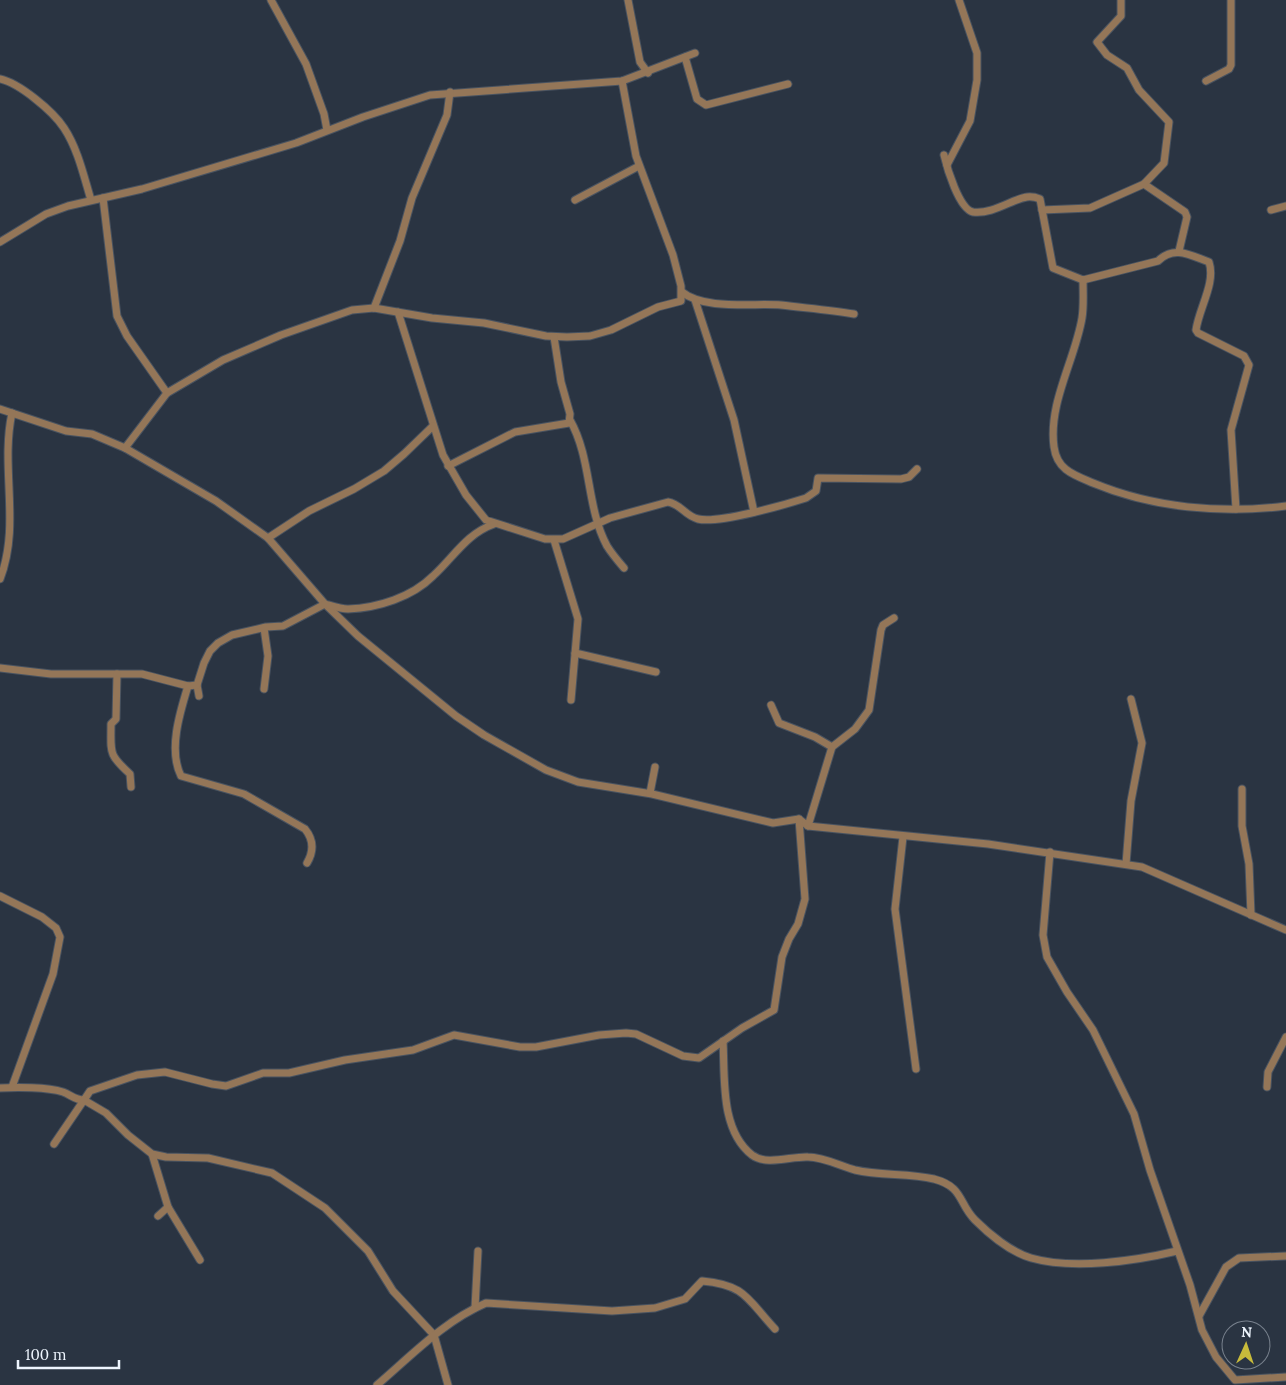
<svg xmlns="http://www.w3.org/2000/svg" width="1286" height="1385" viewBox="0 0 1286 1385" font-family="Lora,serif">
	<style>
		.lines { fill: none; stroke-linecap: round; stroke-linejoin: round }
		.minor-casing { stroke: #495360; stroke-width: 9 }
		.minor { stroke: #947658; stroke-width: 7 }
	</style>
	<rect width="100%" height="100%" fill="#2a3442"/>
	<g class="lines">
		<defs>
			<g id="minor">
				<path d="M271,0L306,64L324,114L327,130"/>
				<path d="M628,0L640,62L648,73"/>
				<path d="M685,57L697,99L706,105L788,84"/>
				<path d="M0,79C19,83 53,111 64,128C78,149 84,177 91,200"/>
				<path d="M1206,81L1229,69L1231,65V0"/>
				<path d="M944,155C947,168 959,209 973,212C987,214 1002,206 1014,201C1024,197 1030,195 1040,199L1053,268L1083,280L1158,261C1174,245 1190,255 1209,262C1216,283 1199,308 1196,330L1198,333L1244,356L1249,365L1231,430L1236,509"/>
				<path d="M947,165L970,121L977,80V53L959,0"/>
				<path d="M1144,184L1185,212L1187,217L1179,251"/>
				<path d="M103,198L117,316L127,336L167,393"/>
				<path d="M575,200L639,166"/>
				<path d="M1042,210L1090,208L1144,184L1164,163L1169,122L1139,90L1127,68L1107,55L1097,42L1121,16V0"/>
				<path d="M1271,210L1286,206"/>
				<path d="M0,242L46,214L68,206L142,189L296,143L363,117L430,95L622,81L695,53"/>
				<path d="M1083,280C1083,293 1084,306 1082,318C1075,360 1048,403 1054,447C1057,470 1074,475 1093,483C1153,508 1221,514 1286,506"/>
				<path d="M682,292C704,310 753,303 781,305C805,308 830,310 854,314"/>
				<path d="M695,300L734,420L754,512"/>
				<path d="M374,308L400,241L412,198L447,115L450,92"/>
				<path d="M398,312L443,455L466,495L486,520L545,539H563L610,518L668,502C681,504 685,516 698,519C718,524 784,505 806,498L816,491L818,478L901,479L909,477L917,469"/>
				<path d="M0,409L66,431L92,434L125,448L216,501L268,538L325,604L358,636L456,716L484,735L546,770L578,782L652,794L773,823L799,819L808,826L988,844L1142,867L1286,930"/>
				<path d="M570,420C592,459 586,507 607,546C612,554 618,561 624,568"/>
				<path d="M125,448L167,393L223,360L281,335L352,310L374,308L432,318L484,323L546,336L567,337L590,336L611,330L658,307L681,301V286L673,255L636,156L622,81"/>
				<path d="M448,466L515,432L569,423L570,414L561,382L554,337"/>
				<path d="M268,538L309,511L354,489L384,471L404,454L433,426"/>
				<path d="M554,540L578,619L571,700"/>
				<path d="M0,579C21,525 0,468 12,413"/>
				<path d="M264,628L268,656L264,689"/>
				<path d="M575,653L656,672"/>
				<path d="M0,668L51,674H142L188,686"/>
				<path d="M117,674L116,719L111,724C111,753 108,754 130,774L131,787"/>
				<path d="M197,685L199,696"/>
				<path d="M771,705L779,723L815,737L832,747"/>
				<path d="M1242,789V826L1249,864L1251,915"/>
				<path d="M650,793L655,767"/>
				<path d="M808,826L832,747L855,729L869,710L881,630L883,625L894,618"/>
				<path d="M903,837L895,909L916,1069"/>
				<path d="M1050,852L1043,935L1047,957L1067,992L1093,1030L1134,1114L1150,1170L1190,1285L1202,1330L1216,1357L1235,1380L1286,1377"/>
				<path d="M307,863C314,851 314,840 305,829L244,794L181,776C168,750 180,712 188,686L197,685L204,663L210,651L218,643L232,635L266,627L283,626L325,604C332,606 341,609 348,609C378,608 412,597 433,576C454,557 466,534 494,524"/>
				<path d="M1126,864L1131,801L1142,743L1131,699"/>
				<path d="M0,896L42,917L56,928L60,937L53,974L12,1087"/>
				<path d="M723,1041C725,1078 720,1130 752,1155C767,1166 791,1156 808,1157C824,1157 840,1166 855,1170C881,1176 908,1173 934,1179C964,1187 958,1203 975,1220C989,1234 1011,1252 1031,1258C1073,1270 1135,1261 1177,1251"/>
				<path d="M1267,1087L1268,1072L1286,1037"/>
				<path d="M0,1088C17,1087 47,1087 63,1092C71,1095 75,1100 84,1100L90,1091L137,1075L165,1072L212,1084L226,1086L263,1073H289L345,1060L413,1050L454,1035L520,1047H536L599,1035L626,1033L636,1034L683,1056L699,1058L742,1028L774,1010L782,957L789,939L798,924L805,899L799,819"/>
				<path d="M54,1144L84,1100L106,1113L128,1135L152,1154L166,1157L208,1158L272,1173L325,1208L368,1251L393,1291L434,1335L448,1385"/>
				<path d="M152,1154L168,1207L200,1260"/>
				<path d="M158,1216L168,1207"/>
				<path d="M475,1308L478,1251"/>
				<path d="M1199,1316L1226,1267L1239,1258L1286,1256"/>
				<path d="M377,1385C411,1356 444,1321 486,1303L612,1311L655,1308L685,1299L702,1281C746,1285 747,1299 775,1329"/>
			</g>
		</defs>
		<use href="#minor" class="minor-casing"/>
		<use href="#minor" class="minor"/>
	</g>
	<g transform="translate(1246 1345) rotate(3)"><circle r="24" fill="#2a3442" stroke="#78818d"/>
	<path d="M0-4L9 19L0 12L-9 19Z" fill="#c8bb3b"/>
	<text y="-8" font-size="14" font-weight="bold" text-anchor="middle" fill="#eef5fe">N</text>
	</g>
	<path d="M18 1360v8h101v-8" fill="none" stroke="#eef5fe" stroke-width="2.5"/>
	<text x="25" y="1360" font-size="15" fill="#eef5fe" stroke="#2a3442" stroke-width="4" paint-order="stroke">100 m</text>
</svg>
